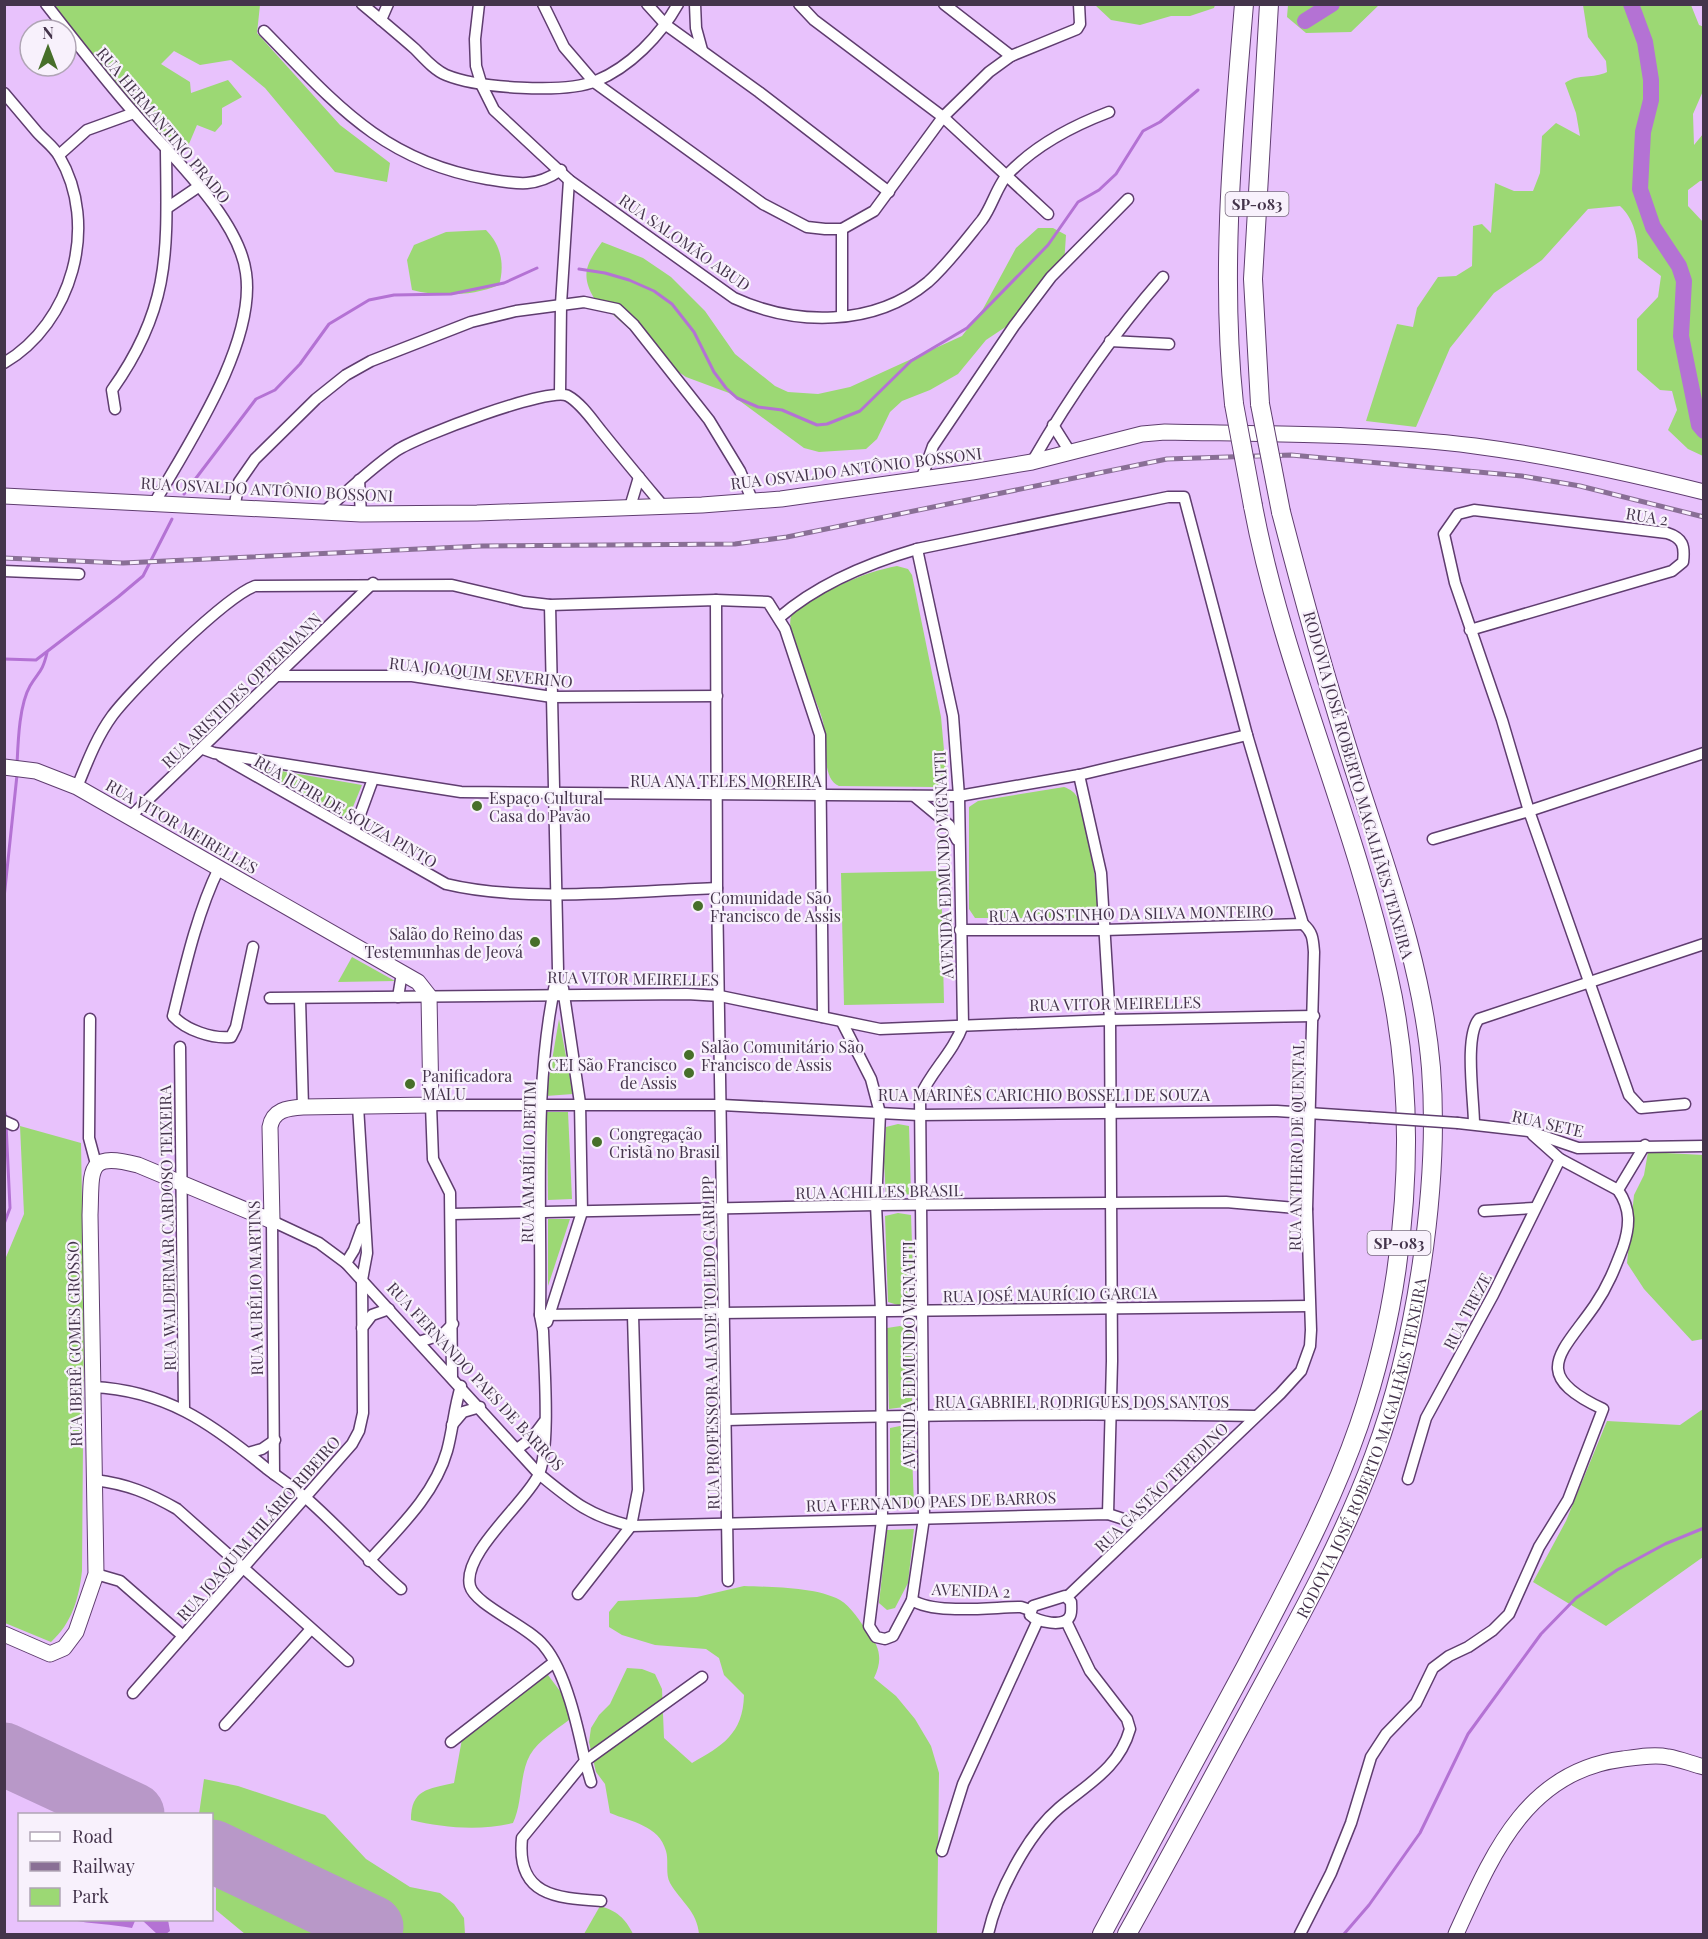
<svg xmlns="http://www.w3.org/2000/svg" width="1708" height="1939" viewBox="0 0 1708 1939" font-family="'Playfair Display',serif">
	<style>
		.green { fill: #9cd874 }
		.water { fill: #b472d4 }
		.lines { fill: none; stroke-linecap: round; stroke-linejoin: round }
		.stream { stroke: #b472d4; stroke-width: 3 }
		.river { stroke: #b472d4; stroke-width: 16 }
		.runway { stroke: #b898c8; stroke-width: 63 }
		.street-casing { stroke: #5f3d6f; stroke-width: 13 }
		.secondary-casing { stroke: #5f3d6f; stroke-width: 17 }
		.highway-casing { stroke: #5f3d6f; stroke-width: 20 }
		.street { stroke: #fff; stroke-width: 10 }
		.secondary { stroke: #fff; stroke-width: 15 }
		.highway { stroke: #fff; stroke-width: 18 }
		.rail-casing { stroke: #896f95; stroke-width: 5 }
		.rail { stroke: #f8f1fc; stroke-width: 3; stroke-dasharray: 9; stroke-linecap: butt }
		.street-bridge-casing { stroke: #5f3d6f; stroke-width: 13; stroke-linecap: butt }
		.highway-bridge-casing { stroke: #5f3d6f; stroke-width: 20; stroke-linecap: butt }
		.street-bridge { stroke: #fff; stroke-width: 10 }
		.highway-bridge { stroke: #fff; stroke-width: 18 }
		.poi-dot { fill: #476f2a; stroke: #f8f1fc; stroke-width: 2 }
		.labels { text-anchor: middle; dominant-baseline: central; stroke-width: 4.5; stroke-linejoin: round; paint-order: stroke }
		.shield { fill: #f8f1fc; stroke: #7a6d80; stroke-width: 1.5 }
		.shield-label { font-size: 15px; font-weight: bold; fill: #44344b }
		.street-label { font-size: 16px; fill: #44344b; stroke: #f8f1fc }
		.poi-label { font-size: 16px; fill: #44344b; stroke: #f8f1fc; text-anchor: start }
	</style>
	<rect width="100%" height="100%" fill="#e8c2fc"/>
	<g class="green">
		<path d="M46,5H260L257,33L340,125L390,163L387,182L335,172L265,88L231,60L200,65L174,51L161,64L190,82L191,93L228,80L242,97L222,108V124L215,132L197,125L186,151L166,150Z"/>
		<path d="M1095,5V4L1215,5L1214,8L1190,16H1171L1140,25L1111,20Z"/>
		<path d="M1288,5V4L1379,5L1351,32L1306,33L1287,17Z"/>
		<path d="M1583,5H1691L1699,25L1704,27L1703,91L1693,114L1694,145L1703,134V181H1700L1688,190V206L1703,222V456L1688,449L1668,430L1677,410L1672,391L1660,390L1637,370V319L1658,297L1661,276L1638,258C1638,239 1635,220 1620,206L1588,209L1542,260L1494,293L1450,348L1416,427L1366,421L1397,324L1413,327L1417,308L1438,277L1456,276L1472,266L1473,226L1482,224L1491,233L1495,183L1514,191H1533L1540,173L1542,136L1556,123L1580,136L1576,113L1565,83C1579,73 1593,79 1607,72L1606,61L1588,37Z"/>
		<path d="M1038,228H1053L1066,235L1064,265L1013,322L986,340L958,374L930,390L902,401L890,412L877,439L866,449L819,452L804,448L729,393L686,377L673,368L594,298C580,274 587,263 602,242L643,258L671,277L705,311L735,354L775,386L788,392L818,394L850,387L962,336L983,309L1016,248Z"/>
		<path d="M486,230C501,245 505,265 499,285C473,296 439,297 412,290L407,260L414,245L446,232Z"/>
		<path d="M897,566L908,569L912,575L941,717L946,772L943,782L934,787L839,786C820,779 828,737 822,718C814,690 785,643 791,616C815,593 864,572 897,566Z"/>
		<path d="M253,766L362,785L348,819Z"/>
		<path d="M1064,787C1070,789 1076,793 1078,799C1085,816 1102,901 1096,914L1088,918H975L969,909V807L978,801Z"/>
		<path d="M941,871L944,1003L844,1005L841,873Z"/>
		<path d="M352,957L395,981L338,982Z"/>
		<path d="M559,1019L573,1094L546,1096Z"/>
		<path d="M547,1112H568L572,1199L548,1200Z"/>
		<path d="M898,1124L909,1126L911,1194L886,1197L884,1162L886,1127Z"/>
		<path d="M20,1126L81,1143L84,1319L82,1571C79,1598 72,1623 51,1642L5,1623L4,1262L24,1214Z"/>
		<path d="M1648,1152L1703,1155V1339L1692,1341L1644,1289L1627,1263L1634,1195L1644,1175Z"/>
		<path d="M898,1213L911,1215L914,1302L901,1306L888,1302L885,1216Z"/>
		<path d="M548,1219H570L548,1286Z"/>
		<path d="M900,1326L912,1330V1406L889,1409L887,1328Z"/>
		<path d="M1703,1409V1557L1606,1626L1533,1582L1566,1521L1607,1421L1680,1425Z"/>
		<path d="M900,1426L911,1427L914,1505H890V1428Z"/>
		<path d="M914,1529L908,1583L895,1608L887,1610L879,1603L887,1530Z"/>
		<path d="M744,1586C771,1587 816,1587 840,1600C851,1606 860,1622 868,1632C880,1647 883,1660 874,1678L896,1696L915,1719L931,1746L939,1773L937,1934H699C697,1911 681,1902 670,1883C665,1874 669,1861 666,1851C659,1825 631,1822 610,1813L605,1784L596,1772L589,1742L591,1728L599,1715L610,1704L627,1668L642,1669L655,1674L662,1689L664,1738L692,1763C722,1746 743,1734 744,1695L724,1675L719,1658L706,1649L655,1645L622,1635L609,1627V1612L618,1601L697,1597Z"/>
		<path d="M535,1669L545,1671L569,1703V1720C556,1730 539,1740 530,1755C519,1775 523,1802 513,1823C481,1831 443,1828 411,1820C411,1789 428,1789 454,1783L462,1739L509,1697Z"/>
		<path d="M204,1779L238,1786L325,1815L366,1859L410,1887L440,1893L454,1904L464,1918L465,1934H354L368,1933L374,1920L363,1918L246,1866L212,1839V1814H199Z"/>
		<path d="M216,1881C263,1887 299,1934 345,1934H245L216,1910Z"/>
		<path d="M600,1906C617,1911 625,1918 633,1934H584Z"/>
	</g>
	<path class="water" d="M71,1920H168L170,1931L166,1934H157L143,1921H135L132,1928C111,1924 92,1924 71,1920Z"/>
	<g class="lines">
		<g class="stream">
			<path d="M579,269L605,273L629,280L654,291L672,304L694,332L714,372L726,388L737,398L758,407L782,410L817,425L827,424L860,411L911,361L967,328L1048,245L1078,202L1099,190L1116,174L1143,131L1160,122L1198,90"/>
			<path d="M184,494L256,399L275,390L300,364L329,324L369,300L394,295L451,294L504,283L537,268"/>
			<path d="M4,659L36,660L118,597L143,576L172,519"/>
			<path d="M17,765C18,743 19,705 30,686C39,671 42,673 47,653"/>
			<path d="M4,898L17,775"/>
			<path d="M4,1108L6,1118"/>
			<path d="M4,1224L10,1208L6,1124"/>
			<path d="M1344,1934L1369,1905L1420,1833L1468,1734L1541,1634L1576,1598L1617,1570L1665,1544L1704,1528"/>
		</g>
		<g class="river">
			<path d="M1631,4L1645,42L1651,80V100L1643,132L1640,189L1653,227L1679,266L1684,281L1681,336L1699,425L1704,431"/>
			<path d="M1305,21L1332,4"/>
		</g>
		<g class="runway">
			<path d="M4,1754L133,1814"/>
			<path d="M212,1851L372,1927"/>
		</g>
		<defs>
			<g id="street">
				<path d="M46,4C75,41 104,79 135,114C170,155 239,218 246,273C256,343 189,443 155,502"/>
				<path d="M362,4C380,19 398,34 415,49C424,58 434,70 446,75C478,88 564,94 596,81C630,67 660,36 678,4"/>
				<path d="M479,4L475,39L476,66L482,86L494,110L569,180L734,298C795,326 874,327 928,282C948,264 965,241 982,220C992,207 998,183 1009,173C1037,144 1072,126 1109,112"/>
				<path d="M543,4L564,47L594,82L763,204L807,227L825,229H842L874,211L943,117L989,72L1011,56L1077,29L1080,24L1079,4"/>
				<path d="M647,4L666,25L759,92L889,192"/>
				<path d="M695,4L696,28L702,50"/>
				<path d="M799,4L814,20L943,117L1048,214"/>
				<path d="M944,4L1011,56"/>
				<path d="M381,20L388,4"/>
				<path d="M264,31C335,103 382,161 487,179C517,184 535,188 561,170"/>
				<path d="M4,93C15,106 26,119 37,132C44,140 54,147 59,156C100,225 72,323 4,363"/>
				<path d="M59,155L87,130L134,113"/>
				<path d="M167,208L198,187"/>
				<path d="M842,229V316"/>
				<path d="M1110,341L1169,344"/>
				<path d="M560,393L561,304L569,180"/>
				<path d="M115,409L112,390C172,306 167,249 166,150"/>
				<path d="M1053,425L1070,452"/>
				<path d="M1032,462C1070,396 1113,334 1163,277"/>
				<path d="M359,480L361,514"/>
				<path d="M921,480L933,446L1014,326L1051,277L1128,199"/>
				<path d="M630,507L639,477"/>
				<path d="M234,509L239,482L255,459L316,399L346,375L371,361L471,322L516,311L584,302L617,309L634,325L709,420L740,471L753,502"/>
				<path d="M323,513C347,491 370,469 396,451C416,437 550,386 568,396C581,403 593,421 602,432C622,457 643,482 663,506"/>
				<path d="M4,571L79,574"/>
				<path d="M716,600L717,888L728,1581"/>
				<path d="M550,605L558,970C532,1082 542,1201 540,1315L543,1331C544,1363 551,1451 538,1476C523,1505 462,1554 470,1586C475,1605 528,1626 544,1646C566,1672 578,1728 585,1761L522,1838C516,1896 557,1898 601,1901"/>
				<path d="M780,617C818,584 869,563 917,549L1168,497H1184L1247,735L1303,924"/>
				<path d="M1470,630L1672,571L1683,562C1685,546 1683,538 1667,533L1474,510L1458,514L1444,534L1455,583L1502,720L1529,811L1629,1095L1641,1108L1685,1104"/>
				<path d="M279,676H412L552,697L717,696"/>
				<path d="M203,749L214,753L461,792L959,796L1079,775L1247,735"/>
				<path d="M221,756L446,884C524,903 635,891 717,888"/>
				<path d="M1079,775L1101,873L1110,1020L1112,1361L1108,1514"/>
				<path d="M77,787C87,763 96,738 112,716C132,689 225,597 255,586L452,585L524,602L550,605L716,600L768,602L785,629L820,735L823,1017"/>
				<path d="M914,796L949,825L957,840"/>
				<path d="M130,817L373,583"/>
				<path d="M354,831L373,779"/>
				<path d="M1433,839L1529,811L1704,753"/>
				<path d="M219,868C197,913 185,967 173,1016C186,1030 212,1039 231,1037L236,1027L253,947"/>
				<path d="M960,930H1104L1303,924"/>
				<path d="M398,997L402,973"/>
				<path d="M270,998L687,994L720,996L880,1029L1110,1020L1314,1016"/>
				<path d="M300,999L303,1107"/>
				<path d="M90,1019L89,1138L96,1164"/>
				<path d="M842,1022L871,1079L880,1113L876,1205L881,1311L882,1520L869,1626L876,1637L885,1639L893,1636L912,1600L924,1518L920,1097C931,1071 953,1053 963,1025L959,796L953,716L917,549"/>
				<path d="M180,1047L184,1409"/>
				<path d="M4,1121L13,1125"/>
				<path d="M1458,1123L1528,1131L1578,1148L1704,1146"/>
				<path d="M1474,1124C1474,1100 1464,1036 1479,1019L1704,944"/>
				<path d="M1533,1135L1560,1159L1618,1190"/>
				<path d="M1484,1211L1534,1208"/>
				<path d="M452,1214L876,1205L1226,1202L1307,1209"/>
				<path d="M346,1263L354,1250L362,1228"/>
				<path d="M540,1315L1309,1306"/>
				<path d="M547,1322L582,1212L580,1103L563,988"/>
				<path d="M362,1328L372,1315L389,1309"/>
				<path d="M419,1342L443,1334L453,1324"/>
				<path d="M452,1377L450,1193L433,1159L431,1105H722L919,1115L1277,1111L1369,1117"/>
				<path d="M92,1387C165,1390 211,1423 266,1468C279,1478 293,1487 306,1498C339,1527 368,1560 401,1589"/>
				<path d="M727,1420C904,1415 1080,1413 1256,1416"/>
				<path d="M452,1425L463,1412L480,1407"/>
				<path d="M517,1449L532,1438L544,1422"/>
				<path d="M248,1453L262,1449L275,1440"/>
				<path d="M274,1474L272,1221L319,1243L346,1263L539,1474C572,1501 589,1516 631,1526L1108,1514L1142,1525"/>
				<path d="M1408,1479L1426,1418L1493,1295L1560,1159"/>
				<path d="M95,1480C127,1484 149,1493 177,1509L348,1661"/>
				<path d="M369,1561C399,1528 435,1494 447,1451C453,1429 454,1408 461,1386"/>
				<path d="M96,1574L120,1581L183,1636"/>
				<path d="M578,1594L631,1526L638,1490L633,1315"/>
				<path d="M1065,1596L1071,1602C1071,1606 1072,1612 1070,1616C1065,1628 1037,1622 1030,1615L1033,1606Z"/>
				<path d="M1067,1597L1280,1394L1301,1371L1310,1346L1311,1330L1307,1209L1314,952C1313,940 1313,932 1303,924"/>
				<path d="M912,1600C935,1615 993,1607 1021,1607L1030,1610"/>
				<path d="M133,1693L352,1444L359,1431L363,1413L362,1280L367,1253L358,1106"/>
				<path d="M225,1725L311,1629"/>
				<path d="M451,1742L553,1663"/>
				<path d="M591,1782L585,1761L702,1677"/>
				<path d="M942,1851L963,1784L1038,1620"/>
				<path d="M988,1934C997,1894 1027,1835 1059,1808C1089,1783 1119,1768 1130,1729L1127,1719L1090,1671L1066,1621"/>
				<path d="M1300,1934L1331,1873L1351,1823L1371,1757L1386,1734L1416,1703L1433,1668L1449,1656L1468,1647L1493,1630L1509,1614L1539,1547L1568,1500L1603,1409C1528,1374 1562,1353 1595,1305C1608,1286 1615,1268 1623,1247C1630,1226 1631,1209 1618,1190L1645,1145"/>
			</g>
			<g id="secondary">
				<path d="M4,496L361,514L477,513L702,505L781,499L972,472L1032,462L1142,434L1165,432C1268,434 1372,433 1475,446C1552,456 1628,473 1704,492"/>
				<path d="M4,767L36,771L77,787L418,982L429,996L431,1105L303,1107C287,1108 273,1110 270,1127L272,1221L138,1165C85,1151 92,1170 90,1215L96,1574L76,1632L64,1648L50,1654L4,1634"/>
				<path d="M1456,1934C1492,1855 1526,1771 1623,1759C1637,1757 1655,1754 1668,1757C1680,1759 1692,1764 1704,1767"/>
			</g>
			<g id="highway">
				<path d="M1234,404C1220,272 1233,137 1244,4"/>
				<path d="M1260,404L1253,279L1269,4"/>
				<path d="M1102,1934C1149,1845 1198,1755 1246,1666C1287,1587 1330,1509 1359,1425C1407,1285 1421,1118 1388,974C1353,815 1283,665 1253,506"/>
				<path id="s1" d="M1127,1934C1174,1850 1219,1766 1265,1681C1305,1608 1345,1534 1374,1456C1416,1344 1440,1187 1431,1068C1422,959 1381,856 1349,753C1324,673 1302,593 1281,512"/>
			</g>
		</defs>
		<use href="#street" class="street-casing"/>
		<use href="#secondary" class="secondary-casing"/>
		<use href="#highway" class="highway-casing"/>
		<use href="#street" class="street"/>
		<use href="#secondary" class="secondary"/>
		<use href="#highway" class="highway"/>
		<defs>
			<path id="rail" d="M4,558L123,563L482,546L735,544L787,537L1167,459L1291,455L1522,476L1580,486L1704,517"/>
		</defs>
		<use href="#rail" class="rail-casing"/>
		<use href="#rail" class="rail"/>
		<defs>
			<path id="street-bridge" d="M1369,1117L1458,1123"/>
			<g id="highway-bridge">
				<path d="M1234,404L1253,506"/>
				<path d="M1260,404L1281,512"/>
			</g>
		</defs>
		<use href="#street-bridge" class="street-bridge-casing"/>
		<use href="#highway-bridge" class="highway-bridge-casing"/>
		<use href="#street-bridge" class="street-bridge"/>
		<use href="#highway-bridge" class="highway-bridge"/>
	</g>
	<g class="poi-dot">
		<circle cx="477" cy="806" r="6"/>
		<circle cx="698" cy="906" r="6"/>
		<circle cx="535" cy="942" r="6"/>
		<circle cx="689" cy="1055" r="6"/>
		<circle cx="689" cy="1073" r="6"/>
		<circle cx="410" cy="1084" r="6"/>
		<circle cx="597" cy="1142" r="6"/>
	</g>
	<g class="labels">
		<g class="shield">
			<rect x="1225.5" y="192" width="63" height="24" rx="4.5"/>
			<rect x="1367.5" y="1231" width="63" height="24" rx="4.5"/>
		</g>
		<g class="shield-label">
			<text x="1257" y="204">SP-083</text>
			<text x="1399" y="1243">SP-083</text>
		</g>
		<g class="street-label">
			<text transform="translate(164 125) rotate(50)">RUA HERMANTINO PRADO</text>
			<text transform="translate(685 242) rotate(35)">RUA SALOMÃO ABUD</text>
			<text transform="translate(856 468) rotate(-7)">RUA OSVALDO ANTÔNIO BOSSONI</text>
			<text transform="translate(267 489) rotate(3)">RUA OSVALDO ANTÔNIO BOSSONI</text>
			<text transform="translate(1647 516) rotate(9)">RUA 2</text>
			<text transform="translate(481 672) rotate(6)">RUA JOAQUIM SEVERINO</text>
			<text transform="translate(241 690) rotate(-44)">RUA ARISTIDES OPPERMANN</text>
			<text x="726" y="780">RUA ANA TELES MOREIRA</text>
			<text transform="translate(1359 785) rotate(74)">RODOVIA JOSÉ ROBERTO MAGALHÃES TEIXEIRA</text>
			<text transform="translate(346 811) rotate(30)">RUA JUPIR DE SOUZA PINTO</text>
			<text transform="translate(182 826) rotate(30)">RUA VITOR MEIRELLES</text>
			<text transform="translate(943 865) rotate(-92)">AVENIDA EDMUNDO VIGNATTI</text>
			<text transform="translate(1131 913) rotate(-1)">RUA AGOSTINHO DA SILVA MONTEIRO</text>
			<text transform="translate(633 978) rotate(1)">RUA VITOR MEIRELLES</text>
			<text transform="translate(1115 1003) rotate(-1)">RUA VITOR MEIRELLES</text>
			<text x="1044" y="1094">RUA MARINÊS CARICHIO BOSSELI DE SOUZA</text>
			<text transform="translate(1548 1123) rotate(13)">RUA SETE</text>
			<text transform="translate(1296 1146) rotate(-89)">RUA ANTHERO DE QUENTAL</text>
			<text transform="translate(528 1162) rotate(-89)">RUA AMABÍLIO BETIM</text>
			<text transform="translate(879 1191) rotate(-1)">RUA ACHILLES BRASIL</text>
			<text transform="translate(167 1228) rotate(-91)">RUA WALDERMAR CARDOSO TEIXEIRA</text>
			<text transform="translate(255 1288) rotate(-91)">RUA AURÉLIO MARTINS</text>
			<text transform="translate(1050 1294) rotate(-1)">RUA JOSÉ MAURÍCIO GARCIA</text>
			<text transform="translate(1467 1311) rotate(-62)">RUA TREZE</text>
			<text transform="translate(710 1343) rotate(-91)">RUA PROFESSORA ALAYDE TOLEDO GARLIPP</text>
			<text transform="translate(74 1344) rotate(-91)">RUA IBERÊ GOMES GROSSO</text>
			<text transform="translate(908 1355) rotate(-90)">AVENIDA EDMUNDO VIGNATTI</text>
			<text transform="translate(476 1376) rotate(47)">RUA FERNANDO PAES DE BARROS</text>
			<text x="1082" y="1401">RUA GABRIEL RODRIGUES DOS SANTOS</text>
			<text stroke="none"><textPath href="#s1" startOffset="542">RODOVIA JOSÉ ROBERTO MAGALHÃES TEIXEIRA</textPath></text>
			<text transform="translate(1161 1487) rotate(-44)">RUA GASTÃO TEPEDINO</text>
			<text transform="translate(931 1501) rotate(-2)">RUA FERNANDO PAES DE BARROS</text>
			<text transform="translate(258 1528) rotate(-49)">RUA JOAQUIM HILÁRIO RIBEIRO</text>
			<text transform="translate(971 1590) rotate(2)">AVENIDA 2</text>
		</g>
		<g class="poi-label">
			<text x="489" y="797">Espaço Cultural<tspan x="489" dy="18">Casa do Pavão</tspan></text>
			<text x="710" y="897">Comunidade São<tspan x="710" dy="18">Francisco de Assis</tspan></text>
			<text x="523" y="933" text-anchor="end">Salão do Reino das<tspan x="523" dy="18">Testemunhas de Jeová</tspan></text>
			<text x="701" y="1046">Salão Comunitário São<tspan x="701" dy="18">Francisco de Assis</tspan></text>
			<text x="677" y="1064" text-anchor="end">CEI São Francisco<tspan x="677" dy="18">de Assis</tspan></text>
			<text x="422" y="1075">Panificadora<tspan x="422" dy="18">MALU</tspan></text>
			<text x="609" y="1133">Congregação<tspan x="609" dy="18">Cristã no Brasil</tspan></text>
		</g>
	</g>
	<rect width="1708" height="1939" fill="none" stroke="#44344b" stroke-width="12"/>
	<rect x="18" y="1813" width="195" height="108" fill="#f8f1fc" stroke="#b0a5b5" stroke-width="1.5"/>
	<rect x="30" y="1832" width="30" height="9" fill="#ffffff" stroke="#b0a5b5" stroke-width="1.5"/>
	<text x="72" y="1843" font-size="18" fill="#44344b">Road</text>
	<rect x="30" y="1862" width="30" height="9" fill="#896f95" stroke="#b0a5b5" stroke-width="1.5"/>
	<text x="72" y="1873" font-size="18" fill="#44344b">Railway</text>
	<rect x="30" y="1888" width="30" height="18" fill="#9cd874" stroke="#b0a5b5" stroke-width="1.5"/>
	<text x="72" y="1903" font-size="18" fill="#44344b">Park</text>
	<g transform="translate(48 48)"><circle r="28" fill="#f8f1fc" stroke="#b0a5b5" stroke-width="1.5"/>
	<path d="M0-4.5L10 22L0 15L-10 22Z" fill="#476f2a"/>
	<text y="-9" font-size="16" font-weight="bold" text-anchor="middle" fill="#44344b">N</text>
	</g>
</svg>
